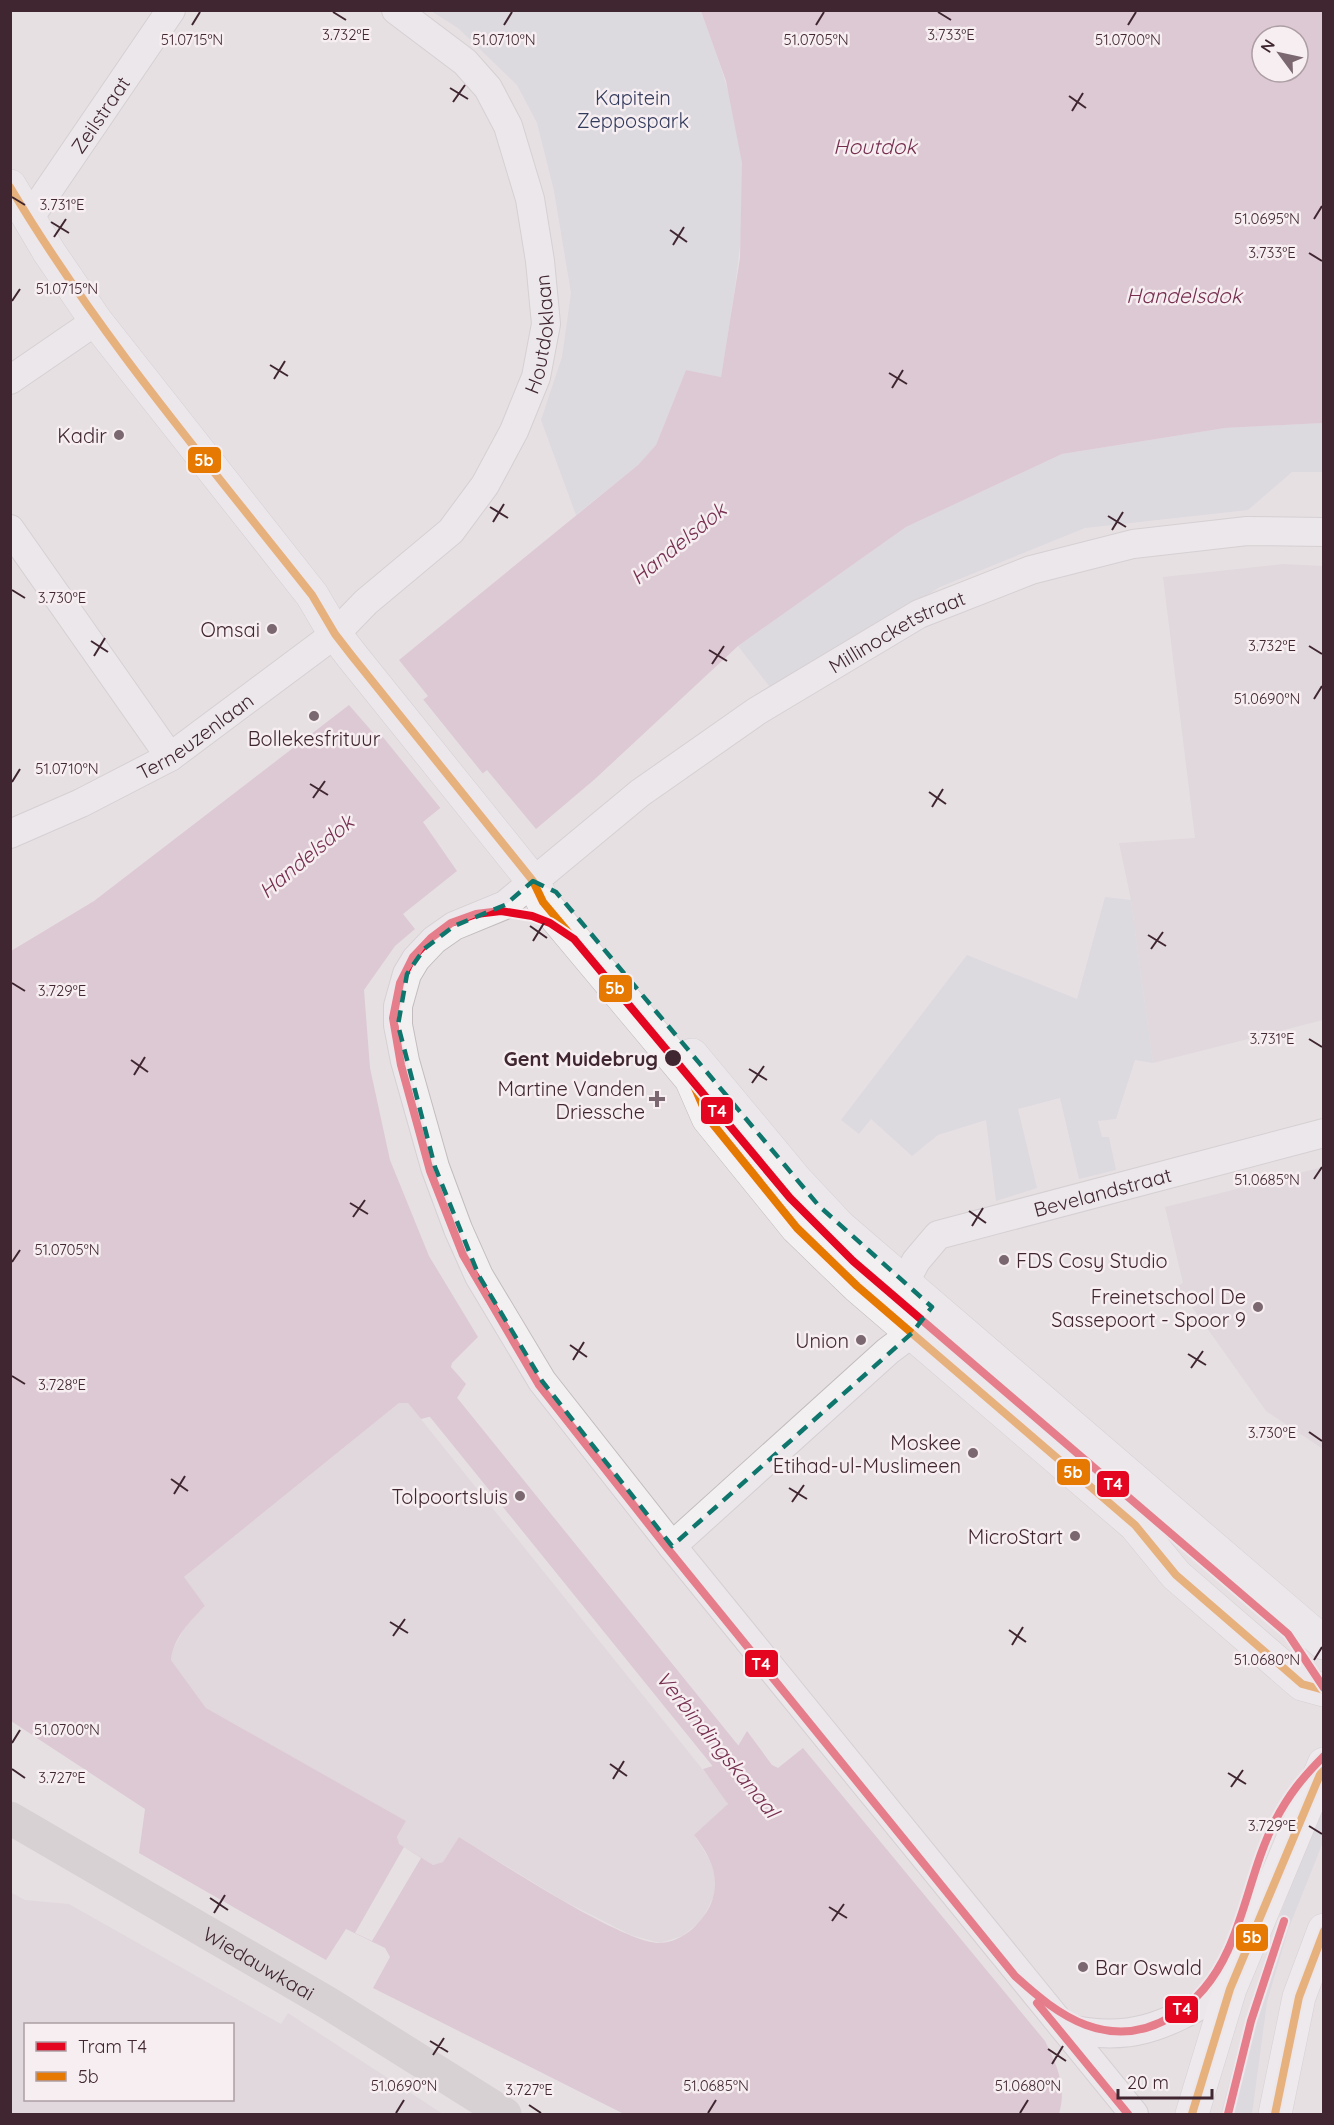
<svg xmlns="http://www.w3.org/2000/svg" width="1334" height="2125" viewBox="0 0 1334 2125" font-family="Quicksand,sans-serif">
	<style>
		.built { fill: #daced2; fill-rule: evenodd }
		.green { fill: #d1d1da }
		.water { fill: #d3adbf; fill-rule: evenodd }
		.pier { fill: #e6e0e3 }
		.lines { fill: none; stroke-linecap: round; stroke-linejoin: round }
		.canal { stroke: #d3adbf; stroke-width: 33 }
		.minor-casing { stroke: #c2bcbe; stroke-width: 30 }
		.tertiary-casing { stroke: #c2bcbe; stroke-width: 34 }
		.primary-casing { stroke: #c4bdc0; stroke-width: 34 }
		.minor { stroke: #f3f0f1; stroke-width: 28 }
		.tertiary { stroke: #f3f0f1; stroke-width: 33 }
		.secondary { stroke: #c6bec1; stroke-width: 33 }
		.primary { stroke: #f6f4f5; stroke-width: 33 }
		.bus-1-casing { stroke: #f6eef1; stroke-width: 12 }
		.bus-1 { stroke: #e67902; stroke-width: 8 }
		.tram-1-casing { stroke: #f6eef1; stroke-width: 12 }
		.tram-1 { stroke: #e40521; stroke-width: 8 }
		.marked { fill: none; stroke: #0f766e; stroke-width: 4.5; stroke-dasharray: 12 8; stroke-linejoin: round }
		.ticks { fill: none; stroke: #402630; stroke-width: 2 }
		.poi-dot { fill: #7a676f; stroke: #f6eef1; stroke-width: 2 }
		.stop-dot { fill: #402630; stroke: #f6eef1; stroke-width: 2 }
		.labels { text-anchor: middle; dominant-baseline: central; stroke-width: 5; stroke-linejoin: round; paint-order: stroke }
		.park-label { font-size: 20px; fill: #333b5d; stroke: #f6eef1 }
		.street-label { font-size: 20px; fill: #402630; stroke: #f6eef1 }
		.poi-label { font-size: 20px; fill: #402630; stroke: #f6eef1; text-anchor: end }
		.stop-label { font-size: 20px; font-weight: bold; fill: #402630; stroke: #f6eef1; text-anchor: end }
		.water-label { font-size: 21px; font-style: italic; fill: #762f4f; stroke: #f6eef1 }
		.ticks-label { font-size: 15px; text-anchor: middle; fill: #402630; stroke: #f6eef1; stroke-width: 5; stroke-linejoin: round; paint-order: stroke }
		.line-badge { stroke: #f6eef1; stroke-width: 2 }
		.badge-label { font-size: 16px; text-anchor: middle; font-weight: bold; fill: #fff }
	</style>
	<rect width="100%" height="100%" fill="#e6e0e3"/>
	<g class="built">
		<path d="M1283,564L1323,566V1020L1153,1063L1131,900L1119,843L1195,838L1163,577Z"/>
		<path d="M1323,1167H1324L1323,1449L1266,1411L1177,1286L1183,1283L1165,1207Z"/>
		<path d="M399,1403H408L728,1801L726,1808L694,1835L711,1862L717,1882L714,1896L702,1920L682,1936L660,1943L631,1935L562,1900L459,1837L443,1862L433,1865L399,1845L397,1838L406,1821L206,1708L171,1660L172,1651L187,1623L205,1606L183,1578Z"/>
		<path d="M10,1892L25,1900L69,1904L281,2024L288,2013L443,2114H11ZM232,2024V2100H26V2024Z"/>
	</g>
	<g class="green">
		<path d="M431,11H701C718,59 739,113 742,164C746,236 732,306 721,377L686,370L656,445L638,465L576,515L541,420L562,357L571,293L554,191L537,123L517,85L458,28Z"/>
		<path d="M1323,423V472H1292L1248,510L1085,528L940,587L773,691L738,646L906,527L1062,454L1225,428Z"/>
		<path d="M1105,897L1131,900L1153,1063L1135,1060L1116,1119L1098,1121L1102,1137H1109L1116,1170L1079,1179L1060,1098L1018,1109L1037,1188L996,1201L986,1120L938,1135L912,1156L871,1119L859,1134L841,1120L967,955L1077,999Z"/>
		<path d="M1323,1810V1842L1288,1930L1267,2002L1252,2114H1221C1247,2010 1278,1907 1323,1810Z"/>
	</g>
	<path class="water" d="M701,11H1323V423L1225,428L1062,454L906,527L738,646L595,779L536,829L487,770L423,822L457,871L403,914L415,929L395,946L364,990L370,1068L390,1160L429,1256L478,1337L452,1363L451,1367L466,1384L448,1412L421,1419L408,1403H399L184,1577L205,1606C190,1621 173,1638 171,1660L206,1708L406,1821L397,1837L399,1844L433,1865L443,1862L459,1837C495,1859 625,1945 661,1943C682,1942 701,1924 710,1906C722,1879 711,1857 694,1835L728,1804L703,1769L729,1761L747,1731L772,1765L778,1768L803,1748L1045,2041C1057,2065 1067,2087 1059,2114H624L373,1988L390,1957L385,1948L346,1929L326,1960L139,1853L145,1809L11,1721V951L94,901L349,705L376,736L428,696L399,660L638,465L656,445L686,370L721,377L740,258L742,163L726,81ZM1262,36H1298V72H1262Z"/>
	<g class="pier">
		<path d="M422,698L484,775L442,810L378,731Z"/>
		<path d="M404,1847L421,1858L372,1941L355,1933Z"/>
	</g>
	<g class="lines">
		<path class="canal" d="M419,1377L758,1796"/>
		<defs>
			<g id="minor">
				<path id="s1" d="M30,217L171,10"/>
				<path d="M10,380L96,321"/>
				<path d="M10,529L170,757"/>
				<path id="s2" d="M10,834L81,803L170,757L335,634L366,602L451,531L485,485L514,431L536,377L546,324L540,261L530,199L508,126L488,88L465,62L396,10"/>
				<path id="s3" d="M904,1284L916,1261L938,1235L1324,1133"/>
				<path d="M672,1546L888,1351L912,1333L926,1316"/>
				<path d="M1066,2028C1137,2045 1171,2021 1230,1989"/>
				<path id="s4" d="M1134,2114L672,1546L542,1381L479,1276L458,1229L435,1167L405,1061L398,1025V1006L407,974L416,959L434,940L454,926L505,905L640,793L757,711L919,614L1031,570L1133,544L1247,531L1324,532"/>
			</g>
			<g id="tertiary">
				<path d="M10,186L49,252L96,321L312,595L335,634L352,656L533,881L543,902L691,1079L708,1118L797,1228L857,1286L1135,1525L1176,1575L1302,1684L1324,1690"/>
				<path d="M692,1055L796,1180L840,1227L1324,1643"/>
			</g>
			<g id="primary">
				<path d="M1192,2114L1230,1989L1324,1764"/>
				<path d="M1275,2114L1299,1997L1324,1930"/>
			</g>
		</defs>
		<use href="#minor" class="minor-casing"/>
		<use href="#tertiary" class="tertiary-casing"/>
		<use href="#primary" class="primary-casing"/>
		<use href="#minor" class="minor"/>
		<use href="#tertiary" class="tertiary"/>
		<path class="secondary" id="s5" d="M10,1818L328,2003L505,2114"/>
		<use href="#primary" class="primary"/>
		<defs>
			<g id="bus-1">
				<path d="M10,187C97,333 207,462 312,595L335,634L352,656L533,881L543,902L691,1079L708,1118L797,1228L857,1286L1135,1525L1176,1575L1302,1684L1324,1690"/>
				<path d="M1192,2114L1230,1989L1324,1765"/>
				<path d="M1275,2114L1299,1997L1324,1931"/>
			</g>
		</defs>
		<use href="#bus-1" class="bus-1-casing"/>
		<use href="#bus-1" class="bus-1"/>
		<defs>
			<g id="tram-1">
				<path d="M1324,1688L1288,1634L853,1261L790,1198L574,939L550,923L532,916L501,911L476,914L451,923L431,938L413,957L400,983L393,1018L401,1065L430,1171L463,1255L539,1385L668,1549L1015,1976C1036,1995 1059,2015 1086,2025C1149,2048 1203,2005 1228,1950C1247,1908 1254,1862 1275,1821C1289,1794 1303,1777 1324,1756"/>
				<path d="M1037,2003L1128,2114"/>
				<path d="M1228,2114L1251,2021L1284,1921"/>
			</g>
		</defs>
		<use href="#tram-1" class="tram-1-casing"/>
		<use href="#tram-1" class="tram-1"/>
	</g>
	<path d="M0 0H1334V2125H0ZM533,881L556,892L819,1206L932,1307L912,1333L672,1546L542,1381L479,1276L435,1167L398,1025L407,974L424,949L454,926L505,905Z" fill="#e6e0e3" fill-opacity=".55" fill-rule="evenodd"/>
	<path class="marked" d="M533,881L556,892L819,1206L932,1307L912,1333L672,1546L542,1381L479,1276L435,1167L398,1025L407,974L424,949L454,926L505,905Z"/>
	<path class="ticks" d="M333,12L346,20M938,12L951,20M192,25L200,12M504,25L512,12M816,25L824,12M1128,25L1136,12M450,88L468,99M1069,96L1086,108M453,102L465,85M1072,111L1083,93M12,197L25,205M1314,219L1322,206M51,222L69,233M670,230L687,242M54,237L66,219M673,245L684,227M1309,253L1322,261M12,301L20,289M270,365L288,376M889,373L907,384M274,379L285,361M892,388L903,370M490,507L508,518M1108,516L1126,527M493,522L504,504M1112,530L1123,512M12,590L25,598M91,641L108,652M1309,646L1322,654M709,650L727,661M94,656L105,638M712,664L724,646M1314,699L1322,686M12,782L20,769M310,784L328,795M929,792L946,804M313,798L325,781M932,807L943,789M530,926L547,938M1148,935L1166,946M533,941L544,923M1151,949L1163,932M12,983L25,991M1309,1039L1322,1047M131,1060L148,1072M749,1069L767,1080M134,1075L145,1057M752,1083L764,1066M1314,1179L1322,1167M350,1203L368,1214M969,1211L986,1223M353,1217L365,1200M972,1226L983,1208M12,1262L20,1250M570,1345L587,1357M1188,1354L1206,1365M573,1360L584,1342M1191,1368L1203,1351M12,1376L25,1384M1309,1432L1322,1441M171,1479L188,1491M789,1488L807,1499M174,1494L185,1476M792,1502L804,1485M390,1622L408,1633M1009,1630L1026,1642M393,1636L405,1619M1012,1645L1023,1627M1314,1660L1322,1647M12,1743L20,1730M610,1764L627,1776M12,1769L25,1778M1228,1773L1246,1784M613,1779L624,1761M1231,1787L1243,1770M1309,1826L1322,1834M210,1898L228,1910M829,1907L847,1918M214,1913L225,1895M832,1921L844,1904M430,2041L448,2052M1048,2049L1066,2061M433,2055L444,2038M1052,2064L1063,2046M529,2105L541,2113M396,2113L404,2100M708,2113L716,2100M1020,2113L1028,2100"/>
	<g class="poi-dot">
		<circle cx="119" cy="435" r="6"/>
		<circle cx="272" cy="629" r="6"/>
		<circle cx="314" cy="716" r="6"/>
		<path d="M654 1090h6v6h6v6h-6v6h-6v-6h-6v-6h6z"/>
		<circle cx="1004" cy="1260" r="6"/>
		<circle cx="1258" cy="1307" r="6"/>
		<circle cx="861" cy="1340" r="6"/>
		<circle cx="973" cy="1453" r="6"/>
		<circle cx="520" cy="1496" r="6"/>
		<circle cx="1075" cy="1536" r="6"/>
		<circle cx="1083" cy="1967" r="6"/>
	</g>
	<circle class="stop-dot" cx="673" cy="1058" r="9"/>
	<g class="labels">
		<g class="park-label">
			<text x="633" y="97">Kapitein<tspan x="633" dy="23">Zeppospark</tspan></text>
		</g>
		<g class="street-label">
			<text stroke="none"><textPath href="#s1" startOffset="124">Zeilstraat</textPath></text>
			<text stroke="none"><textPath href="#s2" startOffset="759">Houtdoklaan</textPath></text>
			<text stroke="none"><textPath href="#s4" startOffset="1984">Millinocketstraat</textPath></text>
			<text stroke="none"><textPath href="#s2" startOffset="210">Terneuzenlaan</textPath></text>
			<text stroke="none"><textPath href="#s3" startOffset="230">Bevelandstraat</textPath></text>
			<text stroke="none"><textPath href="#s5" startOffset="288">Wiedauwkaai</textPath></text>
		</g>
		<g class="poi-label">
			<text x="107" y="435">Kadir</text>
			<text x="260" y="629">Omsai</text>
			<text x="314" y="738" text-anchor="middle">Bollekesfrituur</text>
			<text x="645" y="1088">Martine Vanden<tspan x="645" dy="23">Driessche</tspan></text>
			<text x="1016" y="1260" text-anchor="start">FDS Cosy Studio</text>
			<text x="1246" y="1296">Freinetschool De<tspan x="1246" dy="23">Sassepoort - Spoor 9</tspan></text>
			<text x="849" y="1340">Union</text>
			<text x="961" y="1442">Moskee<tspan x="961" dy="23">Etihad-ul-Muslimeen</tspan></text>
			<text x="508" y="1496">Tolpoortsluis</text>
			<text x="1063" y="1536">MicroStart</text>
			<text x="1095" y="1967" text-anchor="start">Bar Oswald</text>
		</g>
		<g class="stop-label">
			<text x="658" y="1058">Gent Muidebrug</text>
		</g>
		<g class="water-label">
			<text x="875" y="146">Houtdok</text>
			<text x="1184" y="295">Handelsdok</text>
			<text transform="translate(678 543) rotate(-39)">Handelsdok</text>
			<text transform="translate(306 856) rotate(-40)">Handelsdok</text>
			<text transform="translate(718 1744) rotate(51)">Verbindingskanaal</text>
		</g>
	</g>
	<g class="ticks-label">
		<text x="346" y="40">3.732°E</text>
		<text x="951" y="40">3.733°E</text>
		<text x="192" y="45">51.0715°N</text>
		<text x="504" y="45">51.0710°N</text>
		<text x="816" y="45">51.0705°N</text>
		<text x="1128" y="45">51.0700°N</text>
		<text x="62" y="210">3.731°E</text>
		<text x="1267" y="224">51.0695°N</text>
		<text x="1272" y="258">3.733°E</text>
		<text x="67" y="294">51.0715°N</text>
		<text x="62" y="603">3.730°E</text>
		<text x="1272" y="651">3.732°E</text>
		<text x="1267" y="704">51.0690°N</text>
		<text x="67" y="774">51.0710°N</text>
		<text x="62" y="996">3.729°E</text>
		<text x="1272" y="1044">3.731°E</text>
		<text x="1267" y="1185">51.0685°N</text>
		<text x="67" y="1255">51.0705°N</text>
		<text x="62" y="1390">3.728°E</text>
		<text x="1272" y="1438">3.730°E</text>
		<text x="1267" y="1665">51.0680°N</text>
		<text x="67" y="1735">51.0700°N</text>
		<text x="62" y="1783">3.727°E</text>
		<text x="1272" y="1831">3.729°E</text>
		<text x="404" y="2091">51.0690°N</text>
		<text x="716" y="2091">51.0685°N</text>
		<text x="1028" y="2091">51.0680°N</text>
		<text x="529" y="2095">3.727°E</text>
	</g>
	<g class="line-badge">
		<rect x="187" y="446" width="35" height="28" rx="6" fill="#e67902"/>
		<rect x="598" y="974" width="35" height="29" rx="6" fill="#e67902"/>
		<rect x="700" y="1096" width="34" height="29" rx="6" fill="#e40521"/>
		<rect x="1056" y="1458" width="35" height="28" rx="6" fill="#e67902"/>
		<rect x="1096" y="1470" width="34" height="28" rx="6" fill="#e40521"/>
		<rect x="744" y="1649" width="35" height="29" rx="6" fill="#e40521"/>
		<rect x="1235" y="1923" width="34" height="29" rx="6" fill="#e67902"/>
		<rect x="1164" y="1995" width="35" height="29" rx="6" fill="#e40521"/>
	</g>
	<g class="badge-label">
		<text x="204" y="466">5b</text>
		<text x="615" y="994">5b</text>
		<text x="717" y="1117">T4</text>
		<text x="1073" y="1478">5b</text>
		<text x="1113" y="1490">T4</text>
		<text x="761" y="1670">T4</text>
		<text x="1252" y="1943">5b</text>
		<text x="1182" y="2015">T4</text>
	</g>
	<rect width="1334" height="2125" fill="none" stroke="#402630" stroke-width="24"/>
	<rect x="24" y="2023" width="210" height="78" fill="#f6eef1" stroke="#ad9ea4" stroke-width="1.5"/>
	<rect x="36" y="2042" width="30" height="9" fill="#e40521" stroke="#ad9ea4" stroke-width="1.5"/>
	<text x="78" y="2053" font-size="18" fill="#402630">Tram T4</text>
	<rect x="36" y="2072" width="30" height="9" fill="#e67902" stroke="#ad9ea4" stroke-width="1.5"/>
	<text x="78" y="2083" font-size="18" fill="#402630">5b</text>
	<g transform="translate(1280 54) rotate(303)"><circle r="28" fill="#f6eef1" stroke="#ad9ea4" stroke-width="1.5"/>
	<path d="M0-4.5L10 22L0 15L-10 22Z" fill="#7a676f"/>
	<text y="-9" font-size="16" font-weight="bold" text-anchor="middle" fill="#402630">N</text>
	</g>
	<path d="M1118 2089v9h94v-9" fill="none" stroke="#402630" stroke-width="3"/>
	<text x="1127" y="2089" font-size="18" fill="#402630" stroke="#f6eef1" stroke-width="4.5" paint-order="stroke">20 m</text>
</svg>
